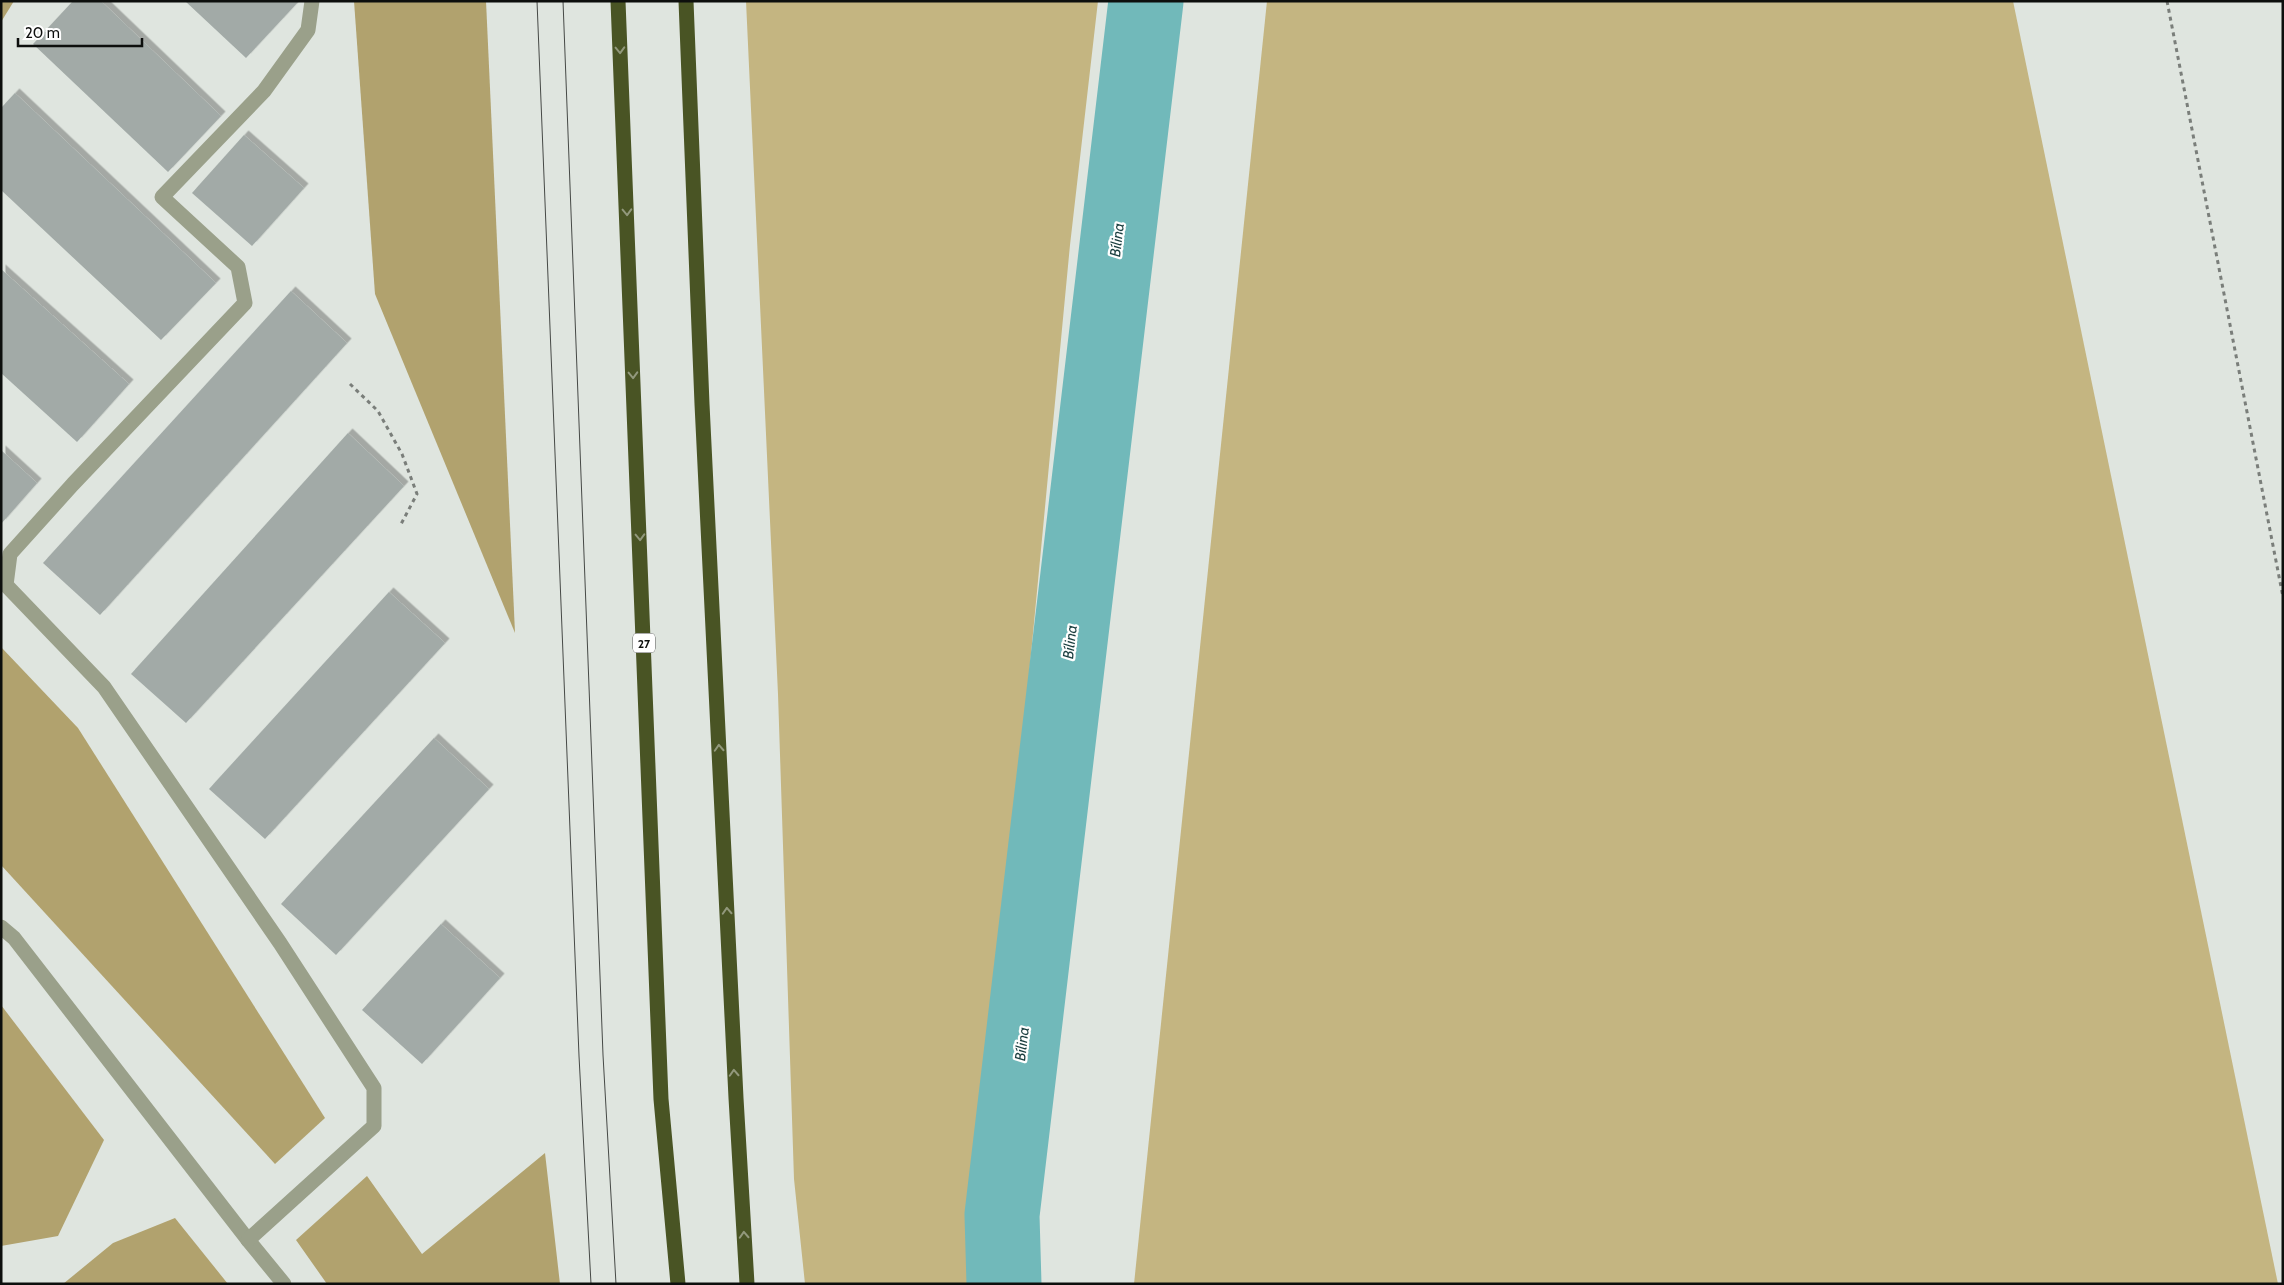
<svg xmlns="http://www.w3.org/2000/svg" width="2284" height="1285" viewBox="0 0 2284 1285" font-family="Cabin,sans-serif">
	<style>
		.green { fill: #c4b581 }
		.forest { fill: #b1a26e }
		.lines { fill: none; stroke-linecap: round; stroke-linejoin: round }
		.river { stroke: #71b9ba; stroke-width: 75 }
		.building { fill: #a2aaa7; filter: url(#shadow) }
		.path { stroke: #7a7e7a; stroke-width: 3; stroke-dasharray: 4 4; stroke-linecap: butt }
		.minor { stroke: #9aa08a; stroke-width: 15 }
		.highway { stroke: #495424; stroke-width: 15 }
		.tram { stroke: #464946; stroke-width: 1 }
		.oneway { stroke: #92987c }
		.labels { text-anchor: middle; dominant-baseline: central; stroke-width: 4.5; stroke-linejoin: round; paint-order: stroke }
		.shield { fill: #fff; stroke: #565756; stroke-width: 1 }
		.shield-label { font-size: 12px; font-weight: bold; fill: #0d0f0d }
		.water-label { font-size: 15px; font-style: italic; fill: #1a3e3f; stroke: #fff }
	</style>
	<defs>
		<filter id="shadow"><feDropShadow dx="4.5" dy="-4.5" stdDeviation="0" flood-color="#0004"/></filter>
	</defs>
	<rect width="100%" height="100%" fill="#dfe5df"/>
	<g class="green">
		<path d="M746,1H1098L1070,245L971,1284H805L794,1179L778,694Z"/>
		<path d="M1267,1H2013L2278,1284H1134Z"/>
	</g>
	<g class="forest">
		<path d="M1,1H14L1,22Z"/>
		<path d="M354,1H486L515,633L375,294Z"/>
		<path d="M1,647L78,728L325,1118L275,1164L1,865Z"/>
		<path d="M1,1005L104,1140L58,1236L1,1246Z"/>
		<path d="M545,1153L560,1284H327L296,1240L367,1176L422,1254Z"/>
		<path d="M175,1218L228,1284H63L113,1243Z"/>
	</g>
	<g class="lines">
		<path class="river" d="M1004,1284L1002,1215L1146,1"/>
	</g>
	<g class="building">
		<path d="M73,1H101L221,116L168,172L33,44Z"/>
		<path d="M185,1H299L246,58Z"/>
		<path d="M15,93L216,283L161,340L1,190V108Z"/>
		<path d="M244,135L304,188L252,246L192,193Z"/>
		<path d="M1,269L129,384L77,442L1,373Z"/>
		<path d="M291,291L347,343L100,615L43,563Z"/>
		<path d="M348,433L404,486L186,723L131,674Z"/>
		<path d="M1,450L37,483L1,524Z"/>
		<path d="M389,592L445,643L265,839L209,789Z"/>
		<path d="M434,738L489,789L336,955L281,904Z"/>
		<path d="M441,924L500,978L422,1064L362,1010Z"/>
	</g>
	<g class="lines">
		<g class="path">
			<path d="M2167,1L2283,597"/>
			<path d="M350,384L378,411L402,454L417,494L400,526"/>
		</g>
		<g class="minor">
			<path d="M1,927L14,938L248,1240L284,1284"/>
			<path d="M248,1240L374,1126V1088L280,943L104,687L6,585L10,554L73,484L245,303L238,267L162,197L264,91L308,30L312,1"/>
		</g>
		<g class="highway">
			<path d="M618,1L661,1099L678,1284"/>
			<path d="M686,1L702,404L736,1098L747,1284"/>
		</g>
		<g class="tram">
			<path d="M537,1L579,1056L591,1284"/>
			<path d="M563,1L603,1055L616,1284"/>
		</g>
	</g>
	<defs><path id="oneway-chevron" d="M-2-3.5L2.5 0L-2 3.5" fill="none" stroke-width="1.6" stroke-linecap="round" stroke-linejoin="round" transform="scale(1.25)"/></defs>
	<g class="oneway">
		<use href="#oneway-chevron" transform="translate(620 50) rotate(88)"/>
		<use href="#oneway-chevron" transform="translate(627 212) rotate(88)"/>
		<use href="#oneway-chevron" transform="translate(633 375) rotate(88)"/>
		<use href="#oneway-chevron" transform="translate(640 537) rotate(88)"/>
		<use href="#oneway-chevron" transform="translate(719 748) rotate(-93)"/>
		<use href="#oneway-chevron" transform="translate(727 911) rotate(-93)"/>
		<use href="#oneway-chevron" transform="translate(734 1073) rotate(-93)"/>
		<use href="#oneway-chevron" transform="translate(744 1235) rotate(-93)"/>
	</g>
	<g class="labels">
		<rect class="shield" x="633" y="633.5" width="22" height="19" rx="4"/>
		<g class="shield-label">
			<text x="644" y="643">27</text>
		</g>
		<g class="water-label">
			<text transform="translate(1117 240) rotate(-83)">Bílina</text>
			<text transform="translate(1070 642) rotate(-83)">Bílina</text>
			<text transform="translate(1022 1044) rotate(-83)">Bílina</text>
		</g>
	</g>
	<rect width="2284" height="1285" fill="none" stroke="#0d0f0d" stroke-width="5"/>
	<path d="M18 38v8h124v-8" fill="none" stroke="#0d0f0d" stroke-width="2.5"/>
	<text x="25" y="38" font-size="15" fill="#0d0f0d" stroke="#ffffff" stroke-width="4" paint-order="stroke">20 m</text>
</svg>
